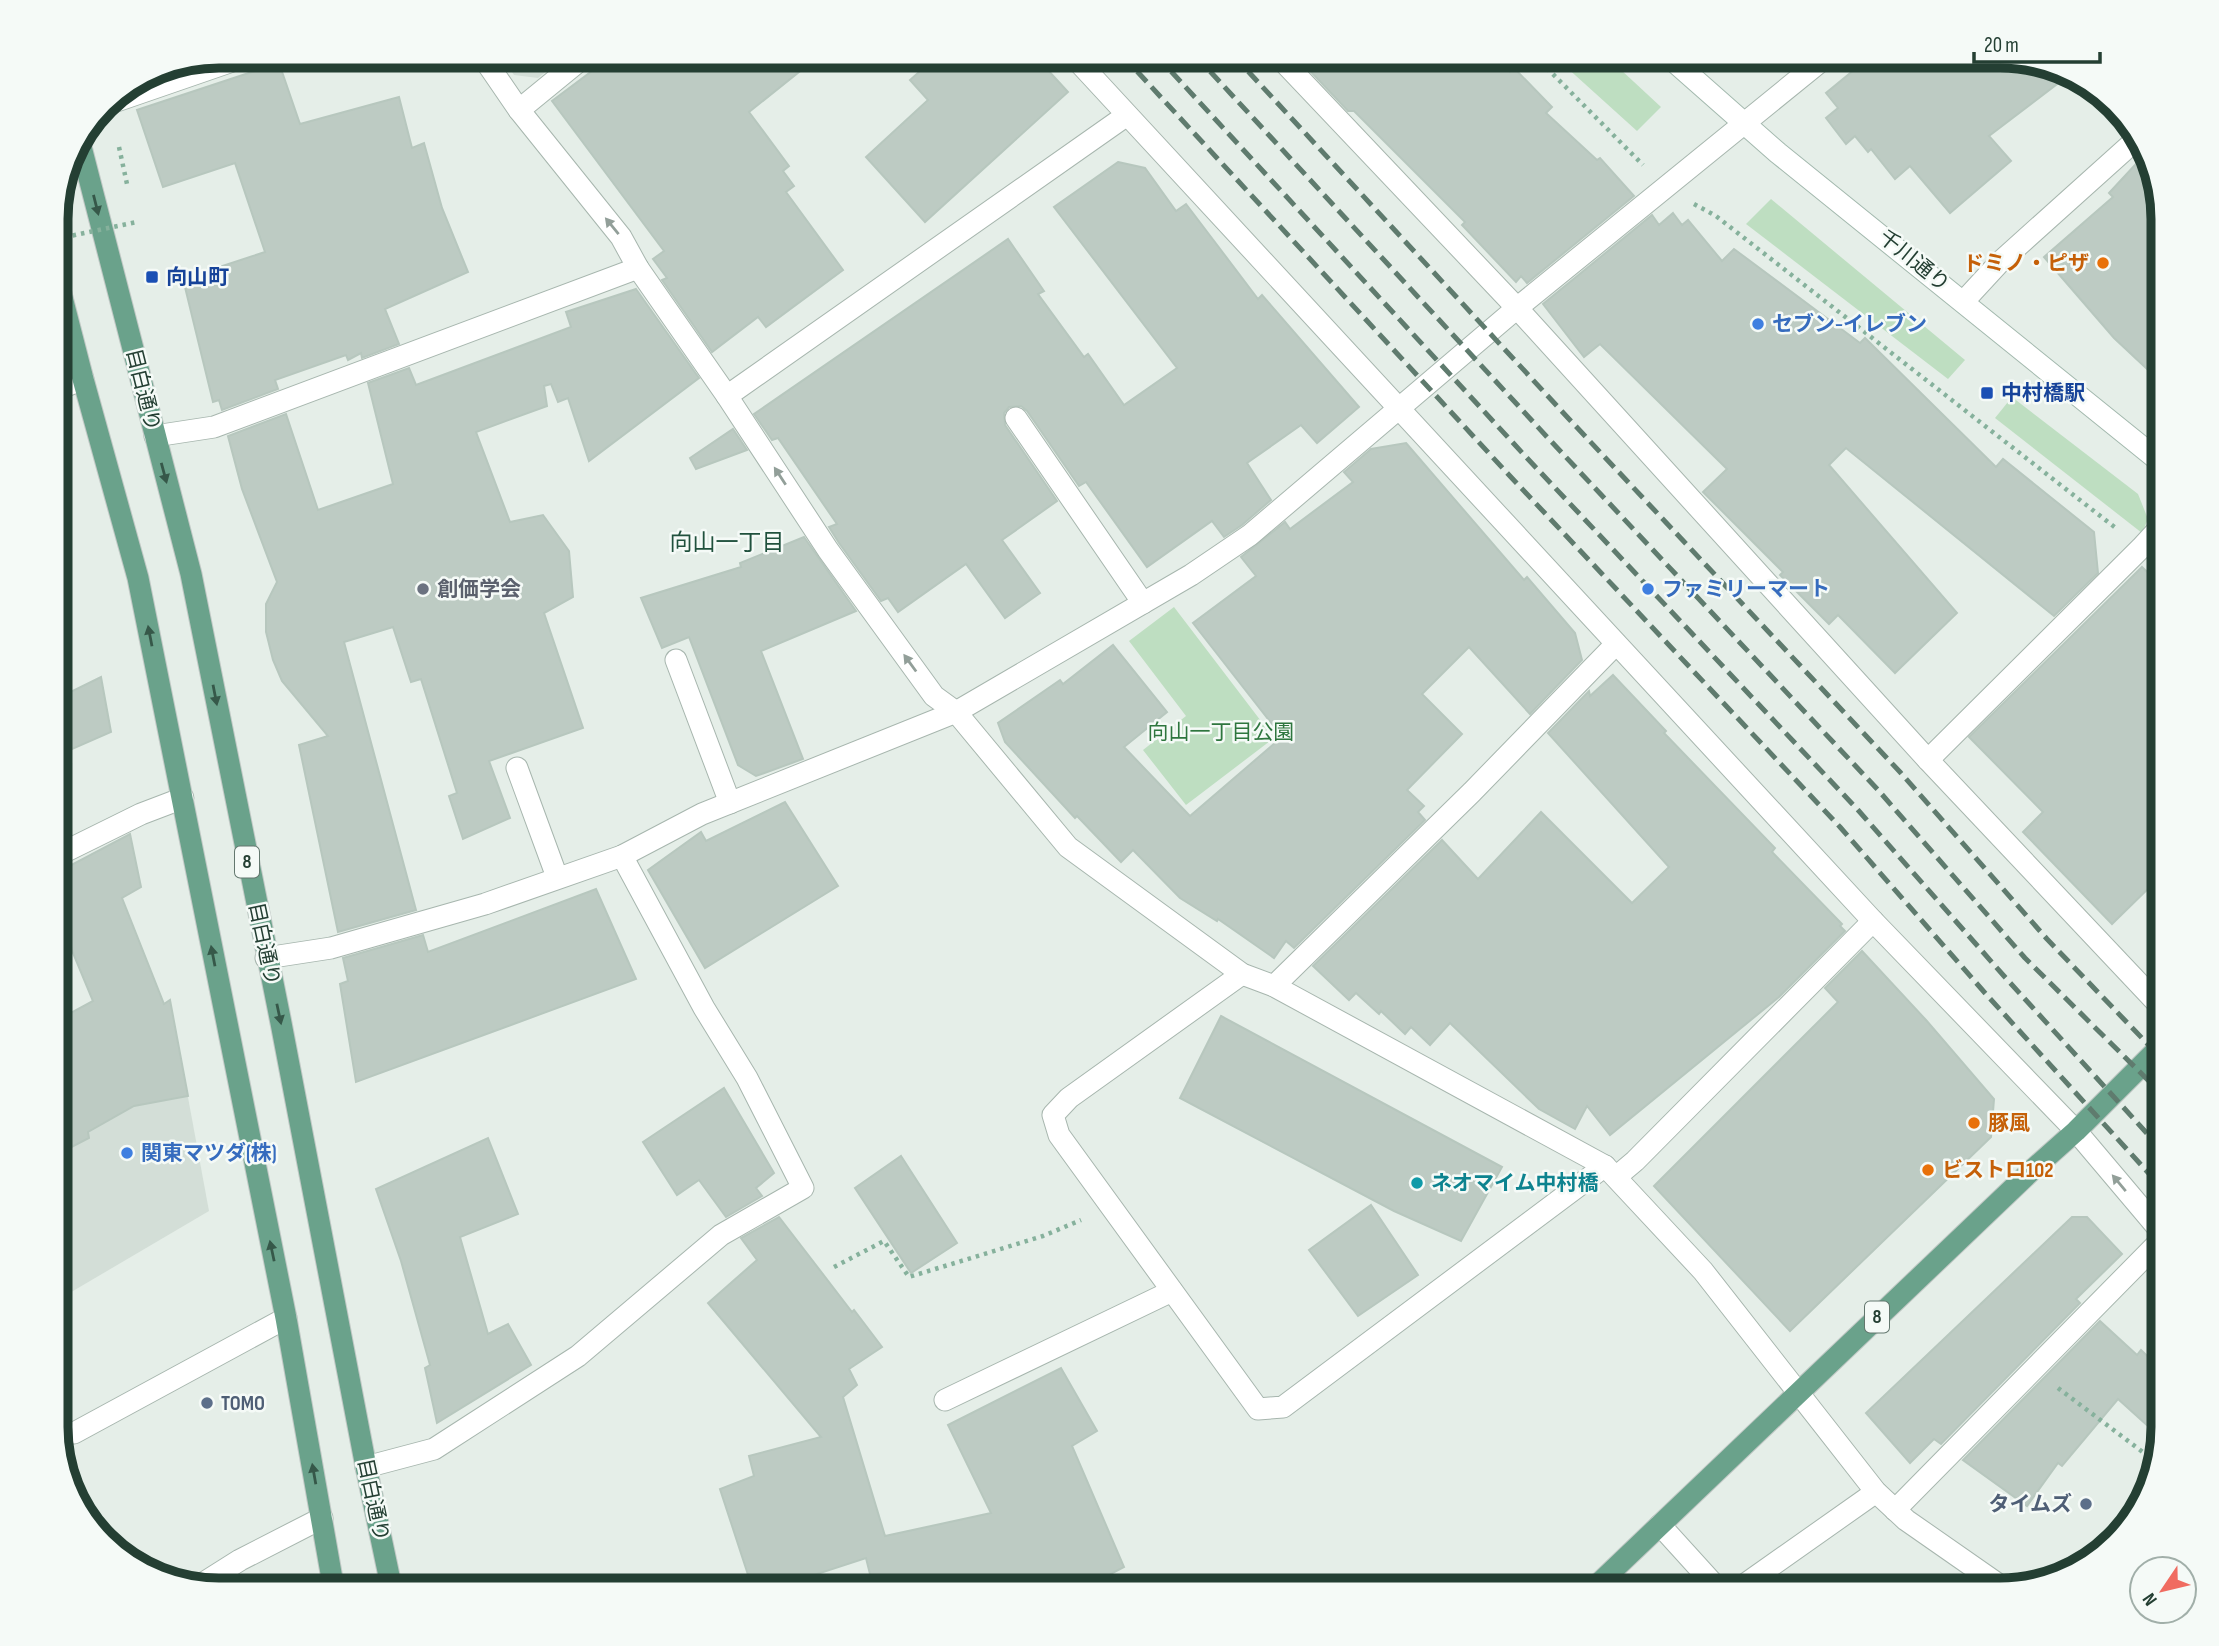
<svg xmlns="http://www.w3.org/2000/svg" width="2219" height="1646" viewBox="0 0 2219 1646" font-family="'Sofia Sans Condensed','Noto Sans JP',sans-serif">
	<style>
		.built { fill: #d3ded7 }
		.green { fill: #bedec1 }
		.building { fill: #bdcbc3; stroke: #b7c7be; stroke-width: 2 }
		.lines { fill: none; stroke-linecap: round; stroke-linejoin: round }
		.lane-casing { stroke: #a7b6ae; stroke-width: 23 }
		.street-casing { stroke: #a7b6ae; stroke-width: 23 }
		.secondary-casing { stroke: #a3b9ae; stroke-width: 23 }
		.primary-casing { stroke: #c2c9c6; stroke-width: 23 }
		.path { stroke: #86b19c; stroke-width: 4.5; stroke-dasharray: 3.5 5; stroke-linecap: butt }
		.lane { stroke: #fff; stroke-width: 21 }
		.street { stroke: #fff; stroke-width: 21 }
		.secondary { stroke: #fff; stroke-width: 21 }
		.primary { stroke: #6aa28b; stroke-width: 21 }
		.rail { stroke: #5f7b6e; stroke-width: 5; stroke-dasharray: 14 7; stroke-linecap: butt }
		.path-bridge { stroke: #86b19c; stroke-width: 4.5; stroke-dasharray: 3.5 5; stroke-linecap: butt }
		.oneway { fill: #365849 }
		.oneway2 { fill: #929f99 }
		.food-dot { fill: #e8710a; stroke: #f5faf7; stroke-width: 2.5 }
		.transit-dot { fill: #1a4fb4; stroke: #f5faf7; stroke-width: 2.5 }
		.shop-dot { fill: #3f7fe0; stroke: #f5faf7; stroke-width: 2.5 }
		.worship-dot { fill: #6b7280; stroke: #f5faf7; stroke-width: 2.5 }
		.culture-dot { fill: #0f9aa8; stroke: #f5faf7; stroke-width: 2.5 }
		.service-dot { fill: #5c6f8a; stroke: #f5faf7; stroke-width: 2.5 }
		.labels { text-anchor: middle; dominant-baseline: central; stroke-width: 5; stroke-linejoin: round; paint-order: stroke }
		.shield { fill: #f5faf7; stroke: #63776e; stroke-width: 2 }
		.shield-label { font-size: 19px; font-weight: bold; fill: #243f33 }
		.street-label { font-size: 21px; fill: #243f33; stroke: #f5faf7 }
		.food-label { font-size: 21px; font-weight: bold; fill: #c56008; stroke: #f5faf7; text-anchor: start }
		.transit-label { font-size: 21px; font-weight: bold; fill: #164399; stroke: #f5faf7; text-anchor: start }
		.shop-label { font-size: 21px; font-weight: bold; fill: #366cbe; stroke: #f5faf7; text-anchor: start }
		.worship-label { font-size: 21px; font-weight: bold; fill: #5b616d; stroke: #f5faf7; text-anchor: start }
		.park-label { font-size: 21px; fill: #2e763e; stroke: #f5faf7 }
		.culture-label { font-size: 21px; font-weight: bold; fill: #0d838f; stroke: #f5faf7; text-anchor: start }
		.service-label { font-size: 21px; font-weight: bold; fill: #4e5e75; stroke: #f5faf7; text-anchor: start }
		.neighbourhood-label { font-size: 23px; fill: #20513d; stroke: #f5faf7 }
		.rim { fill: none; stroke: #243f33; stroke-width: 9 }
	</style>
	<rect width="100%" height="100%" fill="#e5eee8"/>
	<g class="built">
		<path d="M501,56H565L538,78L514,75Z"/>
		<path d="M170,1000L209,1211L56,1301V1065Z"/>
	</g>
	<g class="green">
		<path d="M1554,56H1606L1661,107L1637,131Z"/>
		<path d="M1771,199L1965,360L1948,379L1746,224Z"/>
		<path d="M2012,397L2138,494L2148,519L2142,533L1995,418Z"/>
		<path d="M1174,607L1274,738L1186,805L1143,750L1186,716L1129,641Z"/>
	</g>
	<g class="building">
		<path d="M612,56H819L749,112L789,166L783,171L794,186L786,192L843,270L766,327L758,317L712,352L662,280L667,278L653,259L664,251L552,101Z"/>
		<path d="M937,56H1035L1068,92L925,222L866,157L928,100L910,80Z"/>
		<path d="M1296,56H1494L1510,72L1514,68L1552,107L1546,113L1597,160L1600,158L1634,196L1527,283L1521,276L1516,282L1462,225L1465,222L1354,111H1348Z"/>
		<path d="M1871,56H2000L2065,78L1989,136L2011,161L1950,213L1910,166L1895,179L1871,149L1868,152L1855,136L1846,144L1826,118L1838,108L1826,93Z"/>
		<path d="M279,63L300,124L399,97L412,148L424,143L442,208L468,272L385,309L399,344L362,358L361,353L348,360L346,355L275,380L278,389L222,410L219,400L213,402L183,279L265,252L235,163L163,187L137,110Z"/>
		<path d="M2147,152L2163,219V384L2114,338L2044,257L2113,197L2109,193Z"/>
		<path d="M1118,162L1145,168L1176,211L1186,204L1258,299L1262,295L1359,407L1317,443L1301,425L1247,463L1271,500L1242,525L1224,537L1212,521L1147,567L1086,482L1079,486L1027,411L1021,406L1009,407L1004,413L1005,425L1057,501L1002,540L1040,593L1005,618L966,564L898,612L888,598L881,601L839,543L829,527L837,524L778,438L772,440L754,414L1008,239L1044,291L1038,294L1084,357L1088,354L1124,405L1177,368L1054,207Z"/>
		<path d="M1673,213L1682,225L1688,220L1722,261L1734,249L1860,343L1865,338L1996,467L2003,459L2094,532L2098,573L2054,616L1846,448L1829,465L1957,613L1895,673L1838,615L1829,624L1780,575L1783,572L1703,492L1727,469L1600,344L1584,357L1543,304L1652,215L1659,225Z"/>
		<path d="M636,289L699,378L589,461L568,398L558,402L551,384L544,386L547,406L476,432L510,522L543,515L569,551L573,597L544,613L583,728L489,761L510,818L463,839L449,796L457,793L421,679L411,682L393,627L344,642L416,910L338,932L299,745L328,736L282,681L273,660L266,632V604L277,582L242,489L228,436L286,414L318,510L393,484L368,383L409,368L416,385L571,327L566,312Z"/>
		<path d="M733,429L747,450L696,469L690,458Z"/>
		<path d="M1406,443L1524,580L1527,577L1575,633L1582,660L1530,714L1469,647L1422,694L1462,734L1407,790L1424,806L1418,812L1425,820L1294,948L1286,941L1274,958L1218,919L1217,921L1180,898L1133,850L1121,862L1077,816L1075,818L1005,742L998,723L1060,680L1063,684L1113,645L1167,712L1124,747L1190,816L1282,737L1193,623L1256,576L1241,557L1285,522L1290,529L1353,482L1344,472L1371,449Z"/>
		<path d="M804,537L856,611L761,651L803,759L756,776L738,765L689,637L662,648L641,598L741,567L740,563Z"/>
		<path d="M2142,567L2163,587V874L2112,924L2023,832L2043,812L1969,737Z"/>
		<path d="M1613,675L1666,731L1664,733L1775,848L1772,852L1842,924L1840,926L1845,931L1779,997L1610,1135L1587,1106L1575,1129L1539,1109L1450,1023L1430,1045L1411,1027L1405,1034L1381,1011L1379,1014L1356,993L1349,1000L1313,966L1442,840L1478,879L1541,812L1632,903L1669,867L1548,733L1589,691L1590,696Z"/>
		<path d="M101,677L111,732L56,756V699Z"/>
		<path d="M785,802L838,886L705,968L648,870L701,832L706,841Z"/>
		<path d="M130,834L141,887L122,898L164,1004L170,1000L188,1096L134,1106L88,1132L89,1138L56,1155V1021L93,1001L56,912V873Z"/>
		<path d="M596,889L636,979L356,1082L340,984L348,981L343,958L423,935L428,952Z"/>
		<path d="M1862,951L1926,1020L1994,1099L1991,1137L1790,1331L1654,1186L1838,1002L1825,988Z"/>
		<path d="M1221,1016L1502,1167L1461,1241L1394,1211L1180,1098Z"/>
		<path d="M724,1088L774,1173L756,1188L762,1196L726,1217L699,1180L677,1195L643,1142Z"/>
		<path d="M488,1138L518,1214L460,1237L488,1334L508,1324L531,1365L437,1423L425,1368L430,1365L401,1261L376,1189Z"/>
		<path d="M901,1156L957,1243L911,1273L855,1188Z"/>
		<path d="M1371,1205L1418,1275L1358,1316L1309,1250Z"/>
		<path d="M779,1217L852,1312L854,1310L882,1347L849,1369L857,1385L843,1397L885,1536L991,1513L948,1425L1061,1368L1097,1431L1072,1446L1124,1567L1080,1590H874L866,1558L768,1590H753L720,1489L754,1476L749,1456L821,1437L708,1303L757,1260L741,1238Z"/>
		<path d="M2072,1217H2087L2122,1254L2076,1299L2080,1303L1941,1444L1934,1439L1910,1463L1866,1413Z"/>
		<path d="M2100,1321L2137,1355L2141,1350L2163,1371V1427L2160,1437L2118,1399L2062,1466L2058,1463L2027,1506L1963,1460Z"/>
	</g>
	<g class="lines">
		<defs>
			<g id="lane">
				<path d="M1964,301L2000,262L2138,138"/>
				<path d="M1016,418L1143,603"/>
				<path d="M155,436L214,427L638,268"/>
				<path d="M676,660L730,803"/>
				<path d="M517,768L557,877"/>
				<path d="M266,958L331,948L485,904L622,856L702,814L956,712"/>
				<path d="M74,1433L286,1318"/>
			</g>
			<g id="street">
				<path d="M482,56L519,110L621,237L638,268L727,396L828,550L934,696L956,712L1068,847L1242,974L1274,986L1605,1166L1703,1271L1876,1492L1906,1520L2005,1589"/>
				<path d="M1073,56L1873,921L2076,1131L2163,1234"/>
				<path d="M1278,56L1517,308L1928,760L2163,1009"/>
				<path d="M105,105L247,56"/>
				<path d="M519,110L585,56"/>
				<path d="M56,390L83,379"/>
				<path d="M727,396L1127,115"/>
				<path d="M956,712L1191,575L1250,535L1517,308L1827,56"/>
				<path d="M1928,760L2141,548L2163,524"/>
				<path d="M56,856L141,814L183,798"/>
				<path d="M1242,974L1069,1098L1053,1115L1059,1135L1258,1409L1283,1407L1605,1166"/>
				<path d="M1274,986L1472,792L1616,644"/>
				<path d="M1616,1177L1635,1161L1873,921"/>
				<path d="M945,1400L1172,1291"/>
				<path d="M366,1467L434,1449L578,1356L721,1235L803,1188L747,1078L704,1008L622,856"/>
				<path d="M1895,1510L2163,1238"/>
				<path d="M1660,1525L1719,1590"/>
				<path d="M202,1584L240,1560L322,1518"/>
				<path d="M1737,1590L1876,1492"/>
			</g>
			<path id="secondary" d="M1668,56L1778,153L2163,464"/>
			<g id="primary">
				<path d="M79,139L191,574L281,1023L366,1467L392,1590"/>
				<path d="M56,274L83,379L138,578L286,1318L334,1590"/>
				<path d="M1592,1590L2030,1172L2076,1131L2163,1044"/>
			</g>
		</defs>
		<use href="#lane" class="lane-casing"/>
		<use href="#street" class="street-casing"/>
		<use href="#secondary" class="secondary-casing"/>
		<use href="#primary" class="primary-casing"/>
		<g class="path">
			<path d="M1535,56L1643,165"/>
			<path d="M119,147L127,184"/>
			<path d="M1694,204L1716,216L2117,529"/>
			<path d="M834,1267L884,1241L909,1277L1043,1236L1081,1220"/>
			<path d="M2058,1388L2152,1459"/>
		</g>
		<use href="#lane" class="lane"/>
		<use href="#street" class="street"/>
		<use href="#secondary" class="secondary"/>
		<use href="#primary" class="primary"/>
		<g class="rail">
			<path d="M1123,56L1509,475L1840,827L1985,993L2163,1189"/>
			<path d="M1157,56L1527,458L1858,810L2004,976L2163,1151"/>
			<path d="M1196,56L1548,438L1879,791L2025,958L2163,1095"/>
			<path d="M1234,56L1569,419L1900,772L2047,939L2163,1060"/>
		</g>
		<path class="path-bridge" d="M56,239L137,222"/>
	</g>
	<defs><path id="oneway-solid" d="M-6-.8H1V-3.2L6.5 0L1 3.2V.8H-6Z" transform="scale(1.75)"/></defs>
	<g class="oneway">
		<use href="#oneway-solid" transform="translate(96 205) rotate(76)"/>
		<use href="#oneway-solid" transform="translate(164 473) rotate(75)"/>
		<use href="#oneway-solid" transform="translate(150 636) rotate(-101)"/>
		<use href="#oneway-solid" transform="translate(215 695) rotate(79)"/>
		<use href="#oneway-solid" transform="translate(213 956) rotate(-101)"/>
		<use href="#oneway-solid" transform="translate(279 1014) rotate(78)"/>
		<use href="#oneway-solid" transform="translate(272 1251) rotate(-102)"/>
		<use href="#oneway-solid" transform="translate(314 1474) rotate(-100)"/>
	</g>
	<g class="oneway2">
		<use href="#oneway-solid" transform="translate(612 226) rotate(-129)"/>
		<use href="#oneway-solid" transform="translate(780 476) rotate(-123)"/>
		<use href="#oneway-solid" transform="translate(910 663) rotate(-126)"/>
		<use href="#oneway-solid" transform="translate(2119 1183) rotate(-130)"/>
	</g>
	<g class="food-dot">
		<circle cx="2103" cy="263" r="7"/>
		<circle cx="1974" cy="1123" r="7"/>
		<circle cx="1928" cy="1170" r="7"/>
	</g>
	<g class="transit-dot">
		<rect x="145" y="270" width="14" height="14" rx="3.5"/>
		<rect x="1980" y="386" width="14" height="14" rx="3.5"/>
	</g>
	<g class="shop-dot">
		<circle cx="1758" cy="324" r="7"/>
		<circle cx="1648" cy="589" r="7"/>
		<circle cx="127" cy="1153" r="7"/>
	</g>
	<circle class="worship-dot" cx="423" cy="589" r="7"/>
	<circle class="culture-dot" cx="1417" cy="1183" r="7"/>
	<g class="service-dot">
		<circle cx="207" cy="1403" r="7"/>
		<circle cx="2086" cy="1504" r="7"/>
	</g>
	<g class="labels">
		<g class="shield">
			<rect x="235" y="846.5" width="24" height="31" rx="5"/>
			<rect x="1865" y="1301.5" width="24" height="31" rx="5"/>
		</g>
		<g class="shield-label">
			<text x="247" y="862">8</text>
			<text x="1877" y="1317">8</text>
		</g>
		<g class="street-label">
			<text transform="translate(1914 261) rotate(39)">千川通り</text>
			<text transform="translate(143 390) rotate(76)">目白通り</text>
			<text transform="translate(264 944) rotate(78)">目白通り</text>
			<text transform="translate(373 1500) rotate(78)">目白通り</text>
		</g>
		<g class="food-label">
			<text x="2089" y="263" text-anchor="end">ドミノ・ピザ</text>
			<text x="1988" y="1123">豚風</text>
			<text x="1942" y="1170">ビストロ102</text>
		</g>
		<g class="transit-label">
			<text x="166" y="277">向山町</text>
			<text x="2001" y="393">中村橋駅</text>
		</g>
		<g class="shop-label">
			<text x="1772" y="324">セブン-イレブン</text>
			<text x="1662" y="589">ファミリーマート</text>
			<text x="141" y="1153">関東マツダ(株)</text>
		</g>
		<g class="worship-label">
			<text x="437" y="589">創価学会</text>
		</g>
		<g class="park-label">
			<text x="1221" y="732">向山一丁目公園</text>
		</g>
		<g class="culture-label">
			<text x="1431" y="1183">ネオマイム中村橋</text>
		</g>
		<g class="service-label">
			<text x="221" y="1403">TOMO</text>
			<text x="2072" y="1504" text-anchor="end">タイムズ</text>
		</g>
		<g class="neighbourhood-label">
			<text x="727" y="543">向山一丁目</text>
		</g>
	</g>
	<path d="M0 0H2219V1646H0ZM219 68H2000A151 151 0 0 1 2151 219V1427A151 151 0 0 1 2000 1578H219A151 151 0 0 1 68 1427V219A151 151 0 0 1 219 68Z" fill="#f5faf7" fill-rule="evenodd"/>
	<path class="rim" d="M219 68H2000A151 151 0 0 1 2151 219V1427A151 151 0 0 1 2000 1578H219A151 151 0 0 1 68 1427V219A151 151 0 0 1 219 68Z"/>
	<g transform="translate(2163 1590) rotate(235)"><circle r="33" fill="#f5faf7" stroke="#a1afa9" stroke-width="2"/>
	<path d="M0-5L12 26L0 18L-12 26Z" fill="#f06c61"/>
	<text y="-10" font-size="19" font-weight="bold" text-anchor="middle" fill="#243f33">N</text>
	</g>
	<path d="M1974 52v10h126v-10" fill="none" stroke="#243f33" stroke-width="3.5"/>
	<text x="1984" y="52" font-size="21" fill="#243f33" stroke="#f5faf7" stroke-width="5" paint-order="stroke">20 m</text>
</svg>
